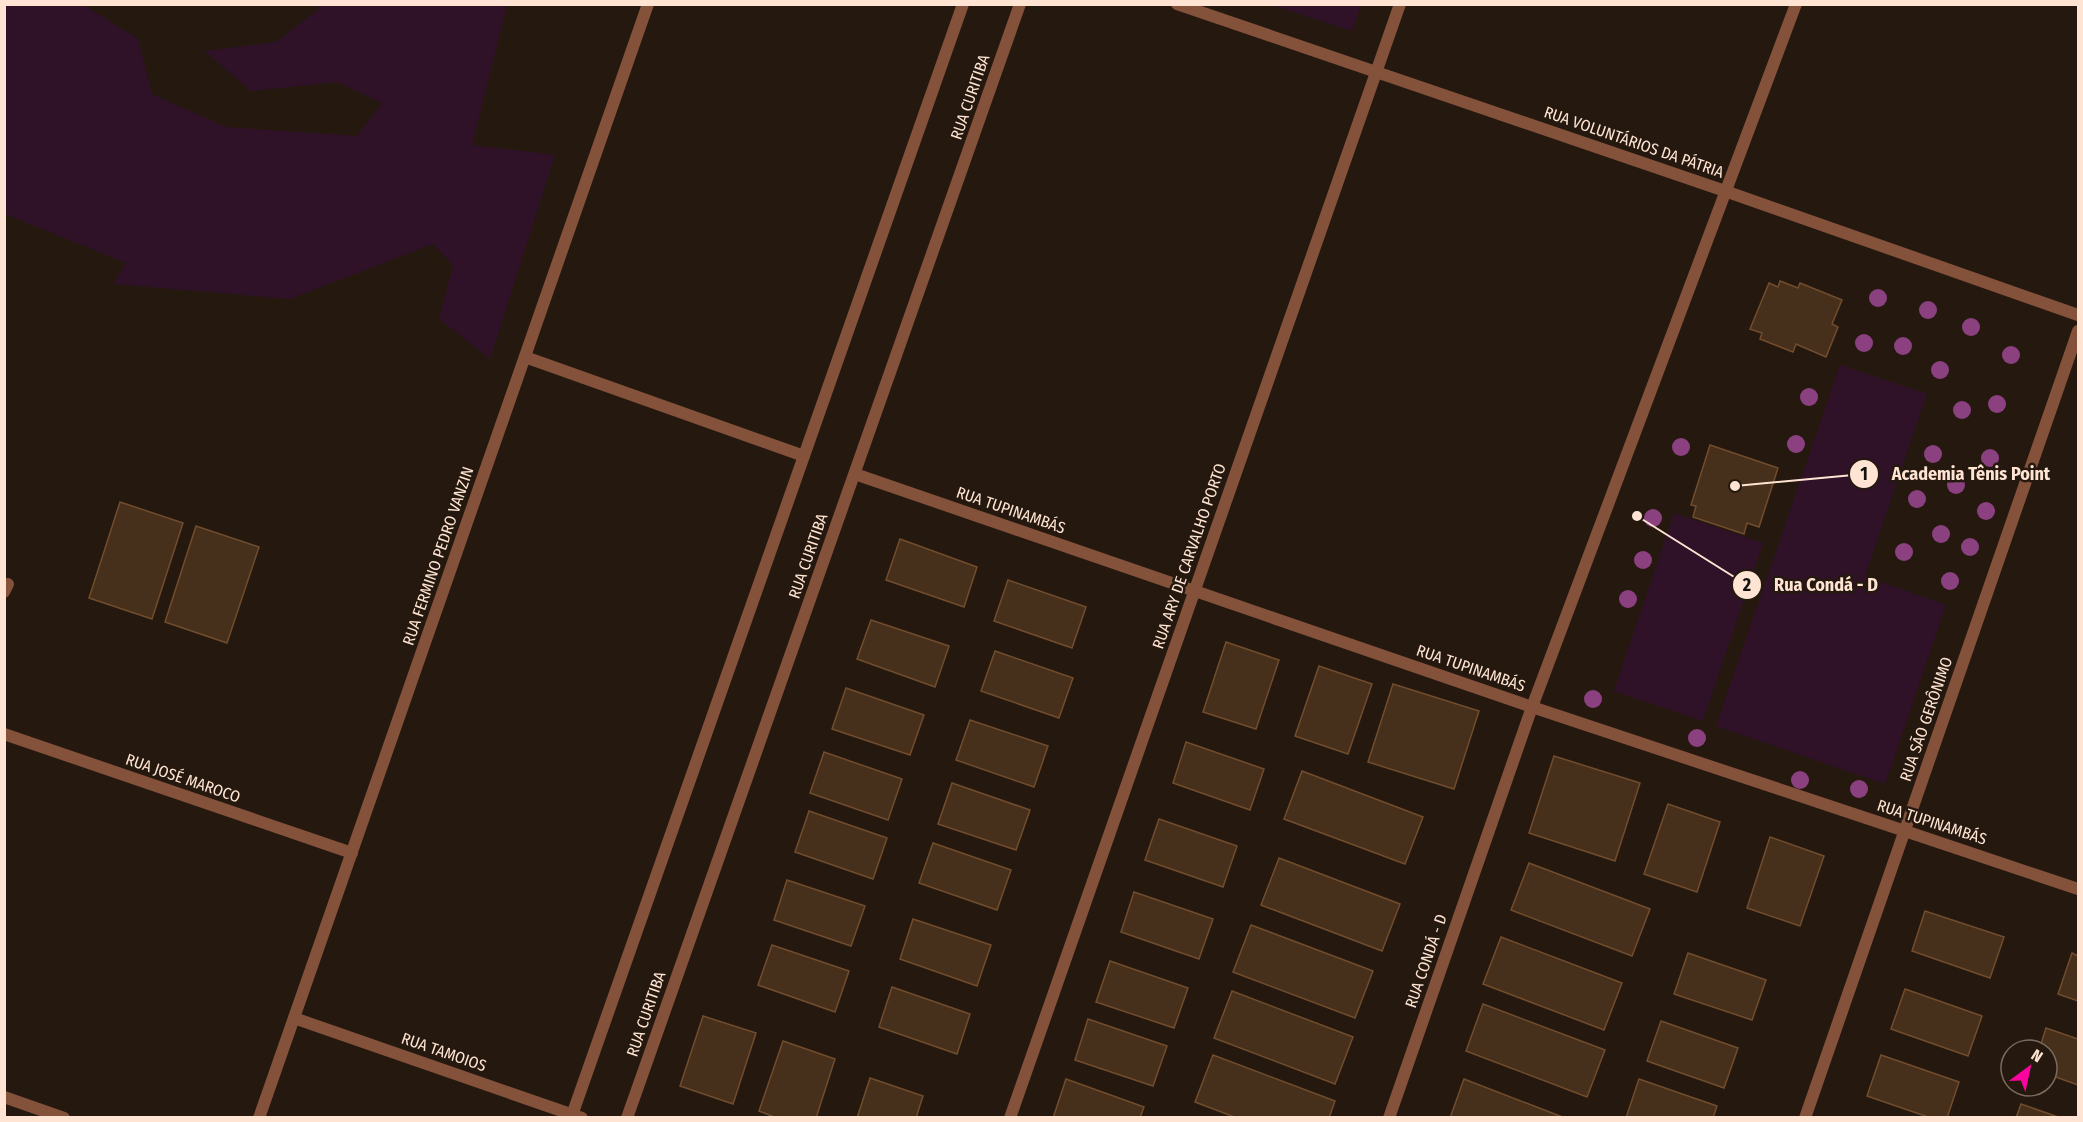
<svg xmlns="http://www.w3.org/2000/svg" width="2083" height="1122" viewBox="0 0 2083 1122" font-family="'Fira Sans Condensed',sans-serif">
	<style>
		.green { fill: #2f1228 }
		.building { fill: #462f1b; stroke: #724d2d; stroke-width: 1.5 }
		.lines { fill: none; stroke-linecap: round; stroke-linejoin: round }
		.service { stroke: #84513b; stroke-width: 12 }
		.minor { stroke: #84513b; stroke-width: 12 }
		.tertiary { stroke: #84513b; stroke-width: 12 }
		.tree { fill: #8b4080 }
		.labels { text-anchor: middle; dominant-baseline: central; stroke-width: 5; stroke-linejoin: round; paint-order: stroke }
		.street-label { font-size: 16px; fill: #ffe4d3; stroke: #25190f }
		.leader { fill: none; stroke: #ffe4d3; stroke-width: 2 }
		.callout-dot { fill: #ffe4d3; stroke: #25190f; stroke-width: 2 }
		.mark-label { font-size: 18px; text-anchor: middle; font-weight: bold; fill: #111 }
		.callout-label { font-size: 18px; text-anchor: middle; font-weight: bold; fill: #ffe4d3; stroke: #25190f; stroke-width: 5; stroke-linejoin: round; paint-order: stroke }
	</style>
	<rect width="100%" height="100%" fill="#25190f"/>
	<g class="green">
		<path d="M4,5H84L138,39L152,94L226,127L357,136L382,103L337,82L251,91L204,51L276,42L320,8L309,5H507L472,145L555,155L490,359L439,319L453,265L433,244L290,299L113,284L126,263L5,214Z"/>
		<path d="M1271,5L1361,4V5L1352,31Z"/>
		<path d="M1840,365L1927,394L1865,576L1946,605L1885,784L1716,726Z"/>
		<path d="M1674,513L1763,543L1703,721L1614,691Z"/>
	</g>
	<g class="building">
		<path d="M1780,281L1798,288L1800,283L1842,300L1832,324L1838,327L1826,357L1796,344L1793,352L1760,339L1762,333L1750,329L1769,283L1778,287Z"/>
		<path d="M1710,445L1778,468L1759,527L1747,523L1744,534L1693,517L1696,506L1691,505Z"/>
		<path d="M120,502L183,523L152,619L89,598Z"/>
		<path d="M196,526L259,547L227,643L165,622Z"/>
		<path d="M900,539L977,567L964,607L886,580Z"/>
		<path d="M1008,580L1086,607L1072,648L994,621Z"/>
		<path d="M871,620L949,646L935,687L857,659Z"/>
		<path d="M1226,642L1279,660L1256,729L1203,712Z"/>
		<path d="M995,651L1073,678L1059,718L981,691Z"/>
		<path d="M1319,666L1372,684L1348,754L1295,736Z"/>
		<path d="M1393,684L1479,711L1454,789L1368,762Z"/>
		<path d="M846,688L924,715L910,755L832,729Z"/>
		<path d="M970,720L1048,746L1034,787L956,760Z"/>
		<path d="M1186,742L1264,769L1250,810L1173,783Z"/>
		<path d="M824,752L902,779L888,820L810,793Z"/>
		<path d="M1554,756L1640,783L1615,861L1529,833Z"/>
		<path d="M1302,771L1423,817L1405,864L1284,819Z"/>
		<path d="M952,783L1030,810L1016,850L938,824Z"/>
		<path d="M1668,804L1720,822L1697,892L1644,874Z"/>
		<path d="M809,811L887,838L873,879L795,852Z"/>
		<path d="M1159,819L1237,846L1223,887L1145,860Z"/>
		<path d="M1770,837L1824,856L1800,926L1747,908Z"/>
		<path d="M933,843L1011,870L997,910L919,883Z"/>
		<path d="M1279,858L1400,904L1382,951L1261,905Z"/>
		<path d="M1529,863L1650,909L1632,956L1511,910Z"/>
		<path d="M787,880L865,906L851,946L774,920Z"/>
		<path d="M1134,892L1213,919L1199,959L1121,932Z"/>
		<path d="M1925,911L2004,937L1990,978L1912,951Z"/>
		<path d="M913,919L991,945L977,986L900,959Z"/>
		<path d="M1251,925L1373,971L1355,1018L1233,972Z"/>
		<path d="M1501,937L1622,983L1604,1030L1483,984Z"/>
		<path d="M772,945L849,971L835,1012L758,985Z"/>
		<path d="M1688,953L1766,980L1752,1020L1674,994Z"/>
		<path d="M2072,953L2078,956V1001L2058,994Z"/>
		<path d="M1110,961L1188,988L1174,1028L1096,1002Z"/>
		<path d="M892,987L970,1014L957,1054L879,1027Z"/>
		<path d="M1905,989L1982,1016L1968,1056L1891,1029Z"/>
		<path d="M1232,991L1353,1037L1335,1084L1214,1038Z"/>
		<path d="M1483,1004L1605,1050L1587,1097L1466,1051Z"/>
		<path d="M703,1016L756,1033L733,1104L680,1086Z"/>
		<path d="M1088,1019L1167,1046L1153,1086L1075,1060Z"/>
		<path d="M1661,1021L1738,1048L1724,1088L1647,1061Z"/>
		<path d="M2046,1028L2078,1039V1085L2047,1074V1050H2039Z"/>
		<path d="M783,1041L835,1059L816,1118H777L759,1111Z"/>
		<path d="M1213,1055L1335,1101L1329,1118H1237L1195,1102Z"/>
		<path d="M1881,1055L1959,1082L1947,1118H1931L1867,1096Z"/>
		<path d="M870,1078L923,1096L916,1118H857Z"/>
		<path d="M1066,1079L1144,1107L1140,1118H1053Z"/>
		<path d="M1464,1079L1565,1118H1450Z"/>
		<path d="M1639,1079L1717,1106L1713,1118H1626Z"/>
		<path d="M2021,1104L2061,1118H2016Z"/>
	</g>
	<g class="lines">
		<g class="service">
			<path d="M4,592L8,584"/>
			<path d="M1532,707L1905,831"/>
		</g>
		<g class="minor">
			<path d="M1177,4L1725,191L2078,315"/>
			<path d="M525,357L804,456"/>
			<path d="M855,474L1532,707"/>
			<path d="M4,734L352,853"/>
			<path d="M1905,831L2078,889"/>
			<path d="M294,1018L582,1118"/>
			<path d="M4,1097L64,1118"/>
			<path d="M259,1118L648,4"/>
			<path d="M571,1118L963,4"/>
			<path d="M627,1118L1020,4"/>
			<path d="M1010,1118L1400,4"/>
			<path d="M1805,1118L2078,331"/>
		</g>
		<path class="tertiary" d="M1389,1118L1532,707L1796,4"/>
	</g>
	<g class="tree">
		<circle cx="1878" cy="298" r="9"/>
		<circle cx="1928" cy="310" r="9"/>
		<circle cx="1971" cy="327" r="9"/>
		<circle cx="1864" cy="343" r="9"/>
		<circle cx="1903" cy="346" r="9"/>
		<circle cx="2011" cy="355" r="9"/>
		<circle cx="1940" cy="370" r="9"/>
		<circle cx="1809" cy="397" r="9"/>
		<circle cx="1997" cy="404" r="9"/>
		<circle cx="1962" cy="410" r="9"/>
		<circle cx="1796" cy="444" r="9"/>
		<circle cx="1681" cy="447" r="9"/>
		<circle cx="1933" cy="454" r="9"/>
		<circle cx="1990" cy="458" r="9"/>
		<circle cx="1956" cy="485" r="9"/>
		<circle cx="1917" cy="499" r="9"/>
		<circle cx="1986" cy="511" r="9"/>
		<circle cx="1653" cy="518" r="9"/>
		<circle cx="1941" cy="534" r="9"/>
		<circle cx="1970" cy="547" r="9"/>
		<circle cx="1904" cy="552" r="9"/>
		<circle cx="1643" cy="560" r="9"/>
		<circle cx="1950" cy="581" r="9"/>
		<circle cx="1628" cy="599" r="9"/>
		<circle cx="1593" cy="699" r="9"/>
		<circle cx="1697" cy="738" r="9"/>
		<circle cx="1800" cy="780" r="9"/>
		<circle cx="1859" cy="789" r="9"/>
	</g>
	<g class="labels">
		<g class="street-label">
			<text transform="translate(970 97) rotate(-71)">RUA CURITIBA</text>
			<text transform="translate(1634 142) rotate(19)">RUA VOLUNTÁRIOS DA PÁTRIA</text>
			<text transform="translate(1011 510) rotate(19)">RUA TUPINAMBÁS</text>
			<text transform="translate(438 556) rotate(-71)">RUA FERMINO PEDRO VANZIN</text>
			<text transform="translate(808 556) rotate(-71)">RUA CURITIBA</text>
			<text transform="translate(1189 556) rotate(-71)">RUA ARY DE CARVALHO PORTO</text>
			<text transform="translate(1471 668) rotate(19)">RUA TUPINAMBÁS</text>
			<text transform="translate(1926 719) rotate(-71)">RUA SÃO GERÔNIMO</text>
			<text transform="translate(183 778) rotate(19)">RUA JOSÉ MAROCO</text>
			<text transform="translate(1932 822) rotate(18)">RUA TUPINAMBÁS</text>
			<text transform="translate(1426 961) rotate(-71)">RUA CONDÁ - D</text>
			<text transform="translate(646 1014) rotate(-71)">RUA CURITIBA</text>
			<text transform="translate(444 1052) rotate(19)">RUA TAMOIOS</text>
		</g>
	</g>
	<path class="leader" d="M1735 486L1864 474M1637 516L1747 585"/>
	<g class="callout-dot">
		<circle cx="1735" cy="486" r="6"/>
		<circle cx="1637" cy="516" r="6"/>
		<circle cx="1864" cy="474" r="15"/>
		<circle cx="1747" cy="585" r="15"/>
	</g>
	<g class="mark-label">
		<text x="1864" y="480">1</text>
		<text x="1747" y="591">2</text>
	</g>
	<g class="callout-label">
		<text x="1971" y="480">Academia Tênis Point</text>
		<text x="1826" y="591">Rua Condá - D</text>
	</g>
	<rect width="2083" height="1122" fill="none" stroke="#ffe4d3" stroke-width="12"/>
	<g transform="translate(2029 1068) rotate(33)"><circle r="28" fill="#25190f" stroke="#7c6a5d" stroke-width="1.5"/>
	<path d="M0-4.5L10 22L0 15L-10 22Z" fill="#fb039f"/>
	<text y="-9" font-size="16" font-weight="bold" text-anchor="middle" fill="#ffe4d3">N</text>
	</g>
</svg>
